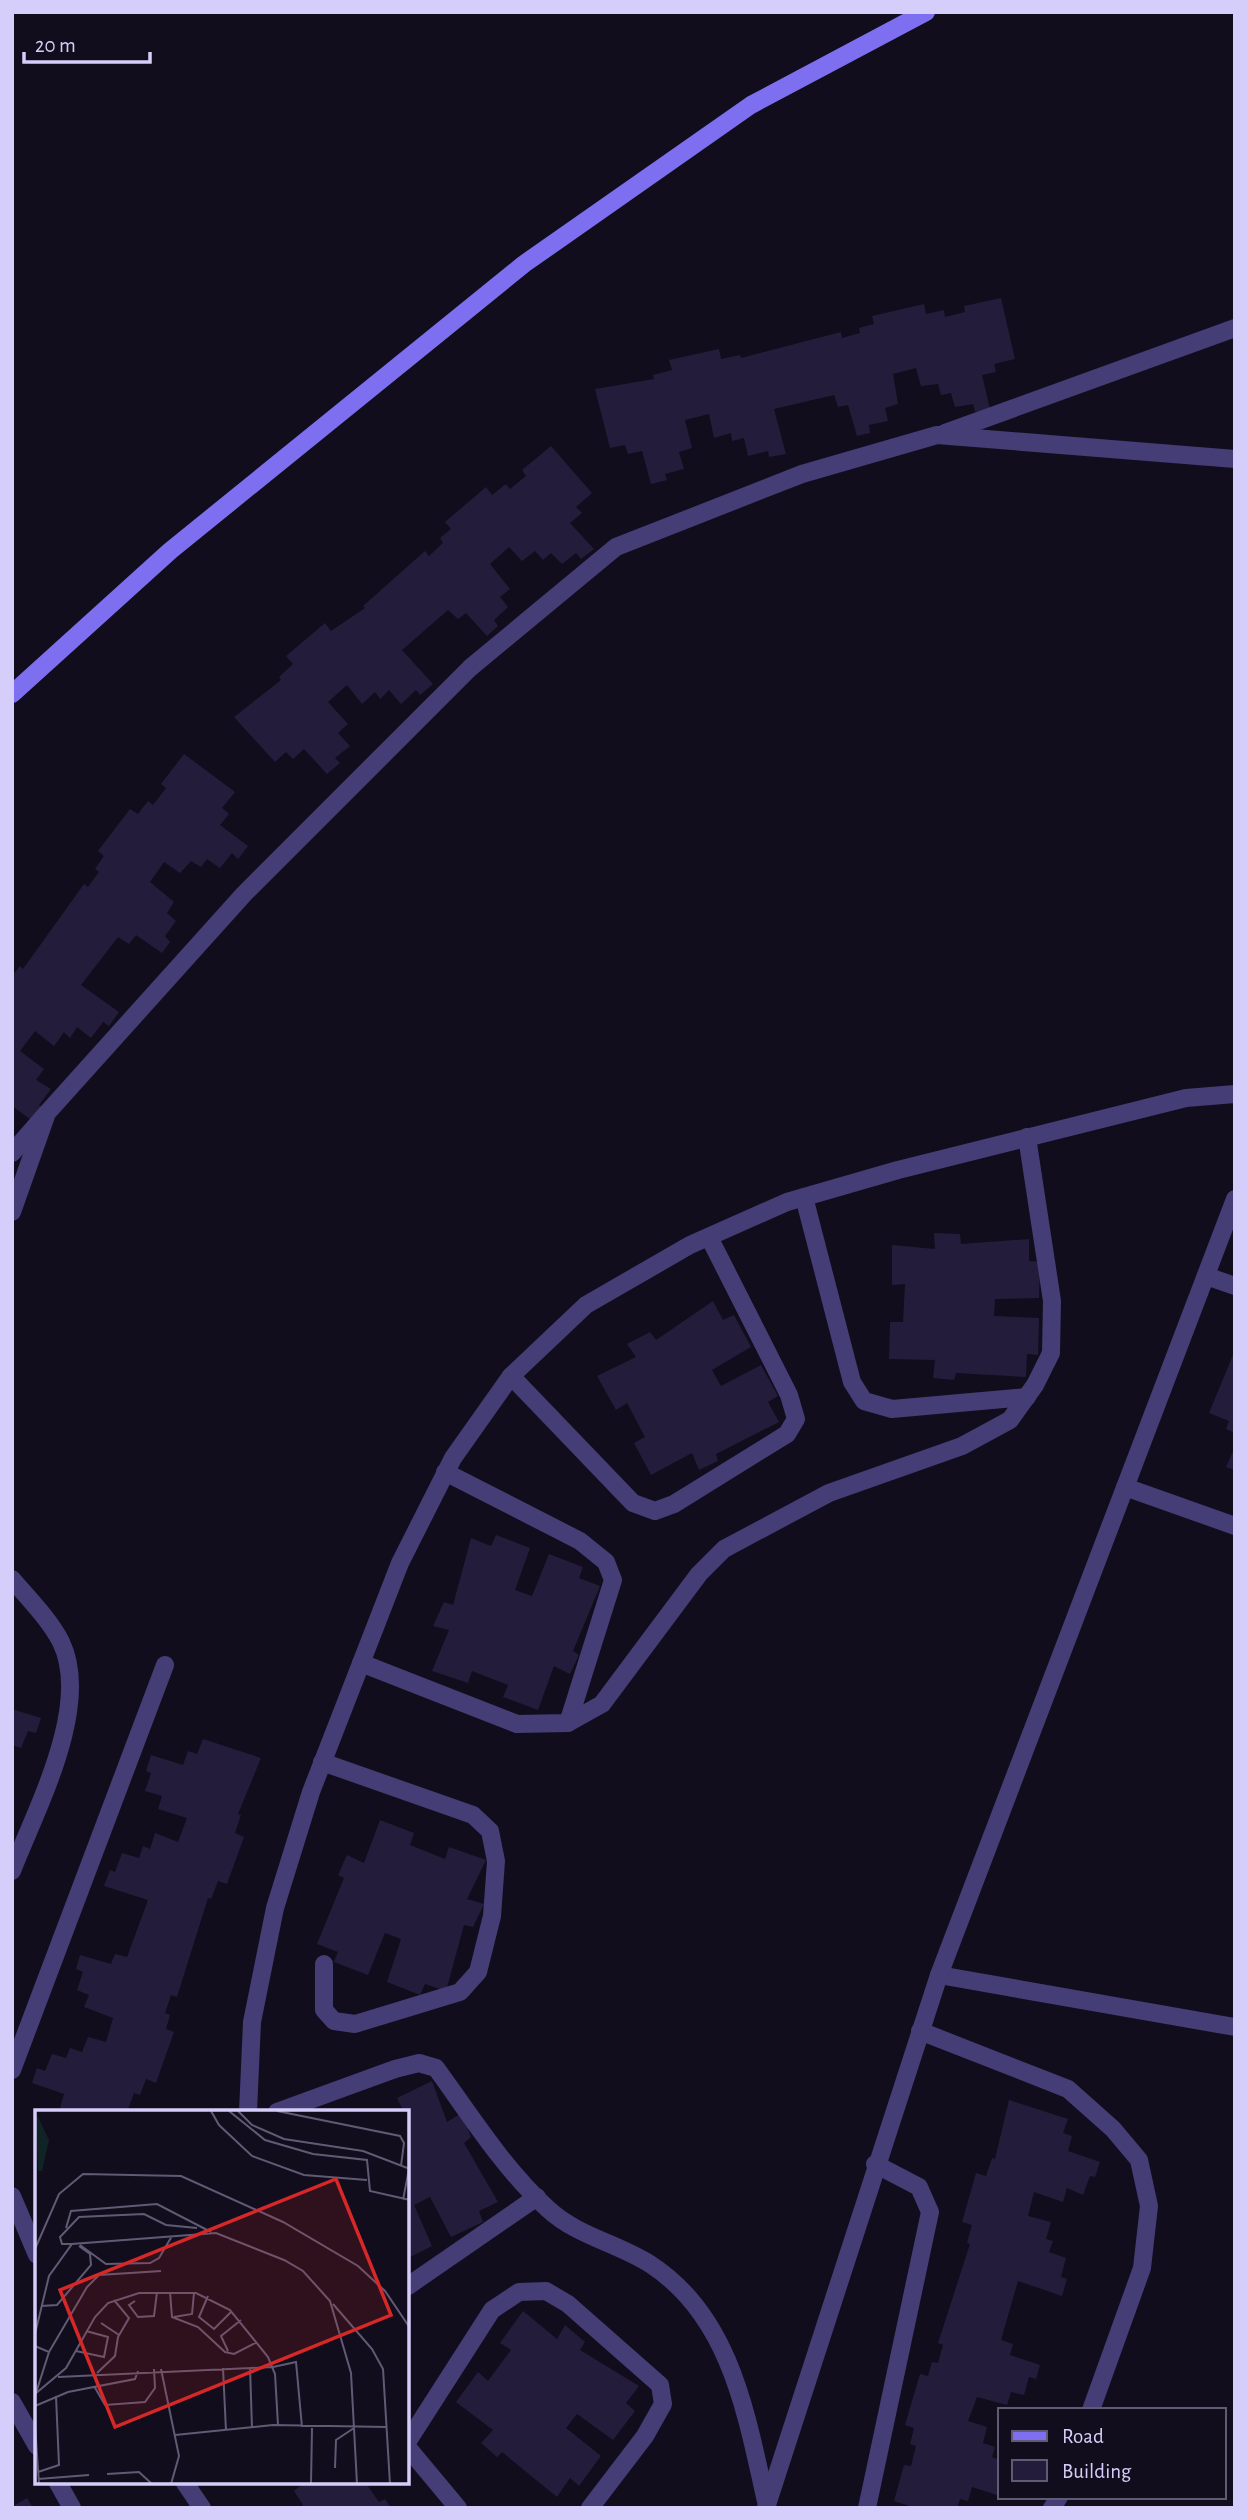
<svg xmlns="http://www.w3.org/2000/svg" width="1247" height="2520" viewBox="0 0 1247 2520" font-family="'Alegreya Sans',sans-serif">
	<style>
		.building { fill: #241c3b }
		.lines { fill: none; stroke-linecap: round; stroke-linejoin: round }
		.lane { stroke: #443d76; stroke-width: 18 }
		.street { stroke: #443d76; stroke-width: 18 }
		.secondary { stroke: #7d6ff0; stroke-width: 18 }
		.inset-road { fill: none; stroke: #605a75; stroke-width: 2 }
		.view { fill: #d62828; fill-opacity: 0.15; stroke: #d62828; stroke-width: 3.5 }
		.inset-edge { fill: none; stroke: #d6cefa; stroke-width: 3.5 }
	</style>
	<rect width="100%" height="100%" fill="#110d1c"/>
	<g class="building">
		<path d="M1001,298L1015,359L994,364L996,372L982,375L990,409L975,412L973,404L955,407L951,393L941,395L938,384L921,386L916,368L893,374L898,404L885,408L888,421L869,425L870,433L857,436L848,405L838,407L834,395L774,409L786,454L769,457L768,451L748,456L744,438L732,441L731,433L714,438L709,414L685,420L692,448L679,452L684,469L665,474L667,480L651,484L642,451L628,454L625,445L610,448L595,389L654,379L653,375L672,370L669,360L719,349L721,359L740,355L741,358L841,332L842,338L860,333L859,328L874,324L872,316L924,304L926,314L944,310L945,317L965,312L964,306Z"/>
		<path d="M551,446L592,493L576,507L582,513L570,523L594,549L581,559L576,553L562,564L551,553L543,560L535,551L522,561L509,547L490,564L510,589L500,597L508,607L494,620L498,626L487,636L466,613L458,619L448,610L402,650L433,684L420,695L416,690L401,704L389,690L380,699L375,692L362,704L347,685L328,702L348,724L338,733L350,746L335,758L340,763L327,774L304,749L293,759L286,752L275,762L234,717L281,680L279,677L293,664L286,656L325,623L331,631L365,608L363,606L425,551L429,556L443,543L440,538L451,529L445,522L486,487L492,495L506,484L510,489L526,476L522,470Z"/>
		<path d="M184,754L235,792L222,808L229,814L220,825L248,846L238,859L232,853L220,868L207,859L201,867L191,861L180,873L164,862L150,882L174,902L167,913L176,921L165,936L170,942L162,953L136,935L129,944L118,937L81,985L119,1012L109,1026L103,1022L91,1038L77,1027L70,1038L64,1032L54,1046L35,1031L20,1051L44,1069L36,1080L51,1089L39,1105L44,1109L34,1122L12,1106V976L20,966L23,969L84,884L88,887L99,872L95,869L104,856L98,851L130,809L138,814L148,801L153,805L166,788L161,784Z"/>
		<path d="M934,1233L960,1234L961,1244L1029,1239V1261L1040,1262L1039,1298L995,1299L994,1316L1039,1318L1038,1355L1027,1354L1026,1377L956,1373L954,1380L933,1378L935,1360L889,1359L890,1322H903L905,1284L892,1285V1245L935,1249Z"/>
		<path d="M713,1301L723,1320L734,1315L751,1347L712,1370L721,1386L761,1365L778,1396L768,1402L779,1422L716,1454L718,1461L699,1470L692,1453L651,1475L634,1443L645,1437L627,1403L616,1410L597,1376L636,1357L627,1344L650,1332L656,1340Z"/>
		<path d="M1233,1355L1235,1356V1433L1226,1429L1229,1421L1209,1413Z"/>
		<path d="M1235,1447V1470L1226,1467Z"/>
		<path d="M496,1535L530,1548L515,1590L532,1596L549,1554L583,1567L579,1578L600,1586L573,1651L579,1655L570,1674L554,1666L538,1710L503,1697L508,1685L472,1671L468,1683L432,1671L449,1630L433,1626L444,1602L453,1605L471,1538L491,1546Z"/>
		<path d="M12,1709L41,1718L36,1733L28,1731L21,1748L12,1745Z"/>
		<path d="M203,1739L261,1758L238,1814L241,1815L235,1833L244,1837L227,1884L218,1881L211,1899L208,1898L177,1997L171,1995L165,2013L170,2015L166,2029L174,2032L156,2083L146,2079L140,2095L134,2093L127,2112H67L60,2108L64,2094L32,2083L37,2068L45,2071L52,2054L66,2058L70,2048L82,2052L88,2037L106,2042L113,2018L84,2007L89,1995L77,1990L83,1972L76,1969L80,1955L111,1964L115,1954L127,1957L148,1900L104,1886L110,1870L115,1872L122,1853L139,1858L143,1846L150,1849L155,1833L178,1842L187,1818L158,1809L162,1796L145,1791L151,1773L146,1771L151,1755L183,1765L188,1751L197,1754Z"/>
		<path d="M380,1820L414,1833L410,1845L445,1859L449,1847L486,1860L467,1899L484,1904L473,1927L464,1925L446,1991L425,1984L420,1995L387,1982L401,1939L385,1933L368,1975L334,1962L338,1952L317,1944L344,1878L338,1875L347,1855L364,1863Z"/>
		<path d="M432,2081L447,2122L462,2113L471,2137L464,2143L498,2202L479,2211L483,2222L451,2237L430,2197L414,2205L432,2246L408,2258V2112H397L403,2110L397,2098Z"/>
		<path d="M1009,2100L1068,2119L1063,2133L1072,2136L1068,2151L1100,2162L1095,2177L1090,2176L1083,2195L1067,2188L1063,2202L1034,2192L1028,2216L1051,2222L1046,2239L1053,2241L1049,2252L1066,2258L1061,2277L1067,2279L1062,2296L1018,2281L1001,2340L1013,2344L1010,2355L1040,2365L1036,2379L1029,2377L1024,2395L1011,2392L1007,2405L977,2397L968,2421L987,2427L983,2443L995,2447L992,2457L1000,2460V2496L972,2487L968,2501L960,2499L957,2508H916L894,2501L904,2465L911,2466L916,2446L910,2444L914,2428L905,2425L920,2374L928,2376L932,2362L938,2363L943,2345L938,2343L970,2244L967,2243L972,2225L962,2222L976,2173L986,2176L992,2158L995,2159Z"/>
		<path d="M523,2311L557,2339L565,2325L585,2342L580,2350L639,2386L626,2403L635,2411L613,2440L577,2414L566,2428L601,2456L579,2486L570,2478L557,2497L502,2452L497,2457L481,2443L493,2430L456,2402L478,2372L488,2381L511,2350L500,2343Z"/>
		<path d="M304,2483H369L367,2485L379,2502L385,2499L391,2508H300L303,2505L294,2491Z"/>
		<path d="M27,2498L33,2508H12V2507Z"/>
	</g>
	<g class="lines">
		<g class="lane">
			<path d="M12,1153L47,1113"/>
			<path d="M804,1197L852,1382L864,1401L892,1409L1027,1397"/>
			<path d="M1206,1276L1235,1286"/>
			<path d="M511,1376L633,1503L655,1511L674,1504L787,1434L796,1419L789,1395L709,1237"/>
			<path d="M445,1472L580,1541L606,1562L613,1580L568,1723"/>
			<path d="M12,1579C28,1598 50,1620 61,1642C92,1706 36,1809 12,1871"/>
			<path d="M361,1663L517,1724L568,1723L602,1704L699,1574L724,1549L829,1493L962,1446L1010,1420L1035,1385L1051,1353L1052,1301L1027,1137"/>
			<path d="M322,1762L473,1815L490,1831L496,1861L492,1916L478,1972L460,1992L355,2024L334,2021L324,2010V1964"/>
			<path d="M920,2031L1068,2089L1113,2129L1139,2160L1149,2206L1142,2268L1091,2410"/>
			<path d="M12,2070L165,1665"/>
			<path d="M277,2112L395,2069L419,2063L436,2068C471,2116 504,2169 548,2209C577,2236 617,2243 650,2264C732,2317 747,2418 767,2506"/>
			<path d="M12,2196L37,2255"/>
			<path d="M408,2286L537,2197"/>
			<path d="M12,2402L37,2446"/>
			<path d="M408,2441L492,2310L519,2292L546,2291L568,2304L660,2385L663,2404L645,2436L590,2508"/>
			<path d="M58,2483L72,2508"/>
			<path d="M185,2483L202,2508"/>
			<path d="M867,2508L930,2212L919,2187L875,2164"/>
			<path d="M1052,2508L1059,2497"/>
		</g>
		<g class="street">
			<path d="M945,433L1235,328"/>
			<path d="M12,1212L47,1113L244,894L470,668L616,547L802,474L937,435L1235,459"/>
			<path d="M1125,1487L1235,1526"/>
			<path d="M939,1975L1235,2027"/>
			<path d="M248,2112L252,2022L275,1908L311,1792L400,1563L453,1458L511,1376L586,1305L690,1245L787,1202L898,1170L1186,1098L1235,1094"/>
			<path d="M408,2448L458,2508"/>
			<path d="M766,2508L939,1975L1235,1199"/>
		</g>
		<path class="secondary" d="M12,694L170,551L524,264L751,105L926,12"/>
	</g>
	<g transform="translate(35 2110)">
		<rect width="374" height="374" fill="#110d1c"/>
		<path d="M0,1L14,30L7,61H3Z" fill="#112425"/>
		<path class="inset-road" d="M176,1L184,15L217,46L269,65L332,70M194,1L230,30L278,44L332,50L335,81L375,90M203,1L217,15L249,29L328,41L375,59M242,1L365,26L369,33L366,56M368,90L374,59M31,118L36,101L122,94L176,122M37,134H27L25,127L44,107L109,104L131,115L162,118M45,135L71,154L115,153L124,148L137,126M0,139L24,84L48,64L146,66L248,112L323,156L350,181L375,218M135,182L137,207L163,217L190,242L199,244L222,232M173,186L164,207L179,219L197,201M100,191L94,195L103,207L119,206L122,182M298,194L337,239L348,259L355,374M6,196L22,195L56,155L55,144L44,136M139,207L157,204L159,183M66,213L84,225M0,224L14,166L37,134L181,123L249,150L268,161L295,191L316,263L322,374M0,236L14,242L0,286M41,241L69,247L73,227L51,221M193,241L186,226L206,210M14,242L52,177L64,165L126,161M215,257L217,318M188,258L191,321M126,259L144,346L136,374M62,263L80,246L83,227L94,208L79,190M23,267L238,257L261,252L267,317M59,276L70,295L110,292L120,278L119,259M0,284L31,258L60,207L73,193L104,183H161L195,200L233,247L240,264L243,315M0,296L33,282L100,269L103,261M0,315L4,374M140,325L238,315L352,317M300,358L301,330L319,318M3,362L24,355L21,286M72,364L104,362L117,374M3,369L54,365M276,374L277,318"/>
		<path class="view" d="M301,69L356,205L80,317L25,180Z"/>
		<rect width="374" height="374" class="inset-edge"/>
	</g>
	<rect width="1247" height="2520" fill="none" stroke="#d6cefa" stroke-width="28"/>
	<rect x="998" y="2408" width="228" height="91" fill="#110d1c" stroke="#605a75" stroke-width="2"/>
	<rect x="1012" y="2431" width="35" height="10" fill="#7d6ff0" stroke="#605a75" stroke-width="2"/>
	<text x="1062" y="2443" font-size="21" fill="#d6cefa">Road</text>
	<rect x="1012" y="2460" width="35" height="21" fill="#241c3b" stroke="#605a75" stroke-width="2"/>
	<text x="1062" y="2478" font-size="21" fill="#d6cefa">Building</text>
	<path d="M24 52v10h126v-10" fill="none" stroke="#d6cefa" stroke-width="3.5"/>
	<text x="35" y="52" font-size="21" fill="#d6cefa" stroke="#110d1c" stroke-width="5" paint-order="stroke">20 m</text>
</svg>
